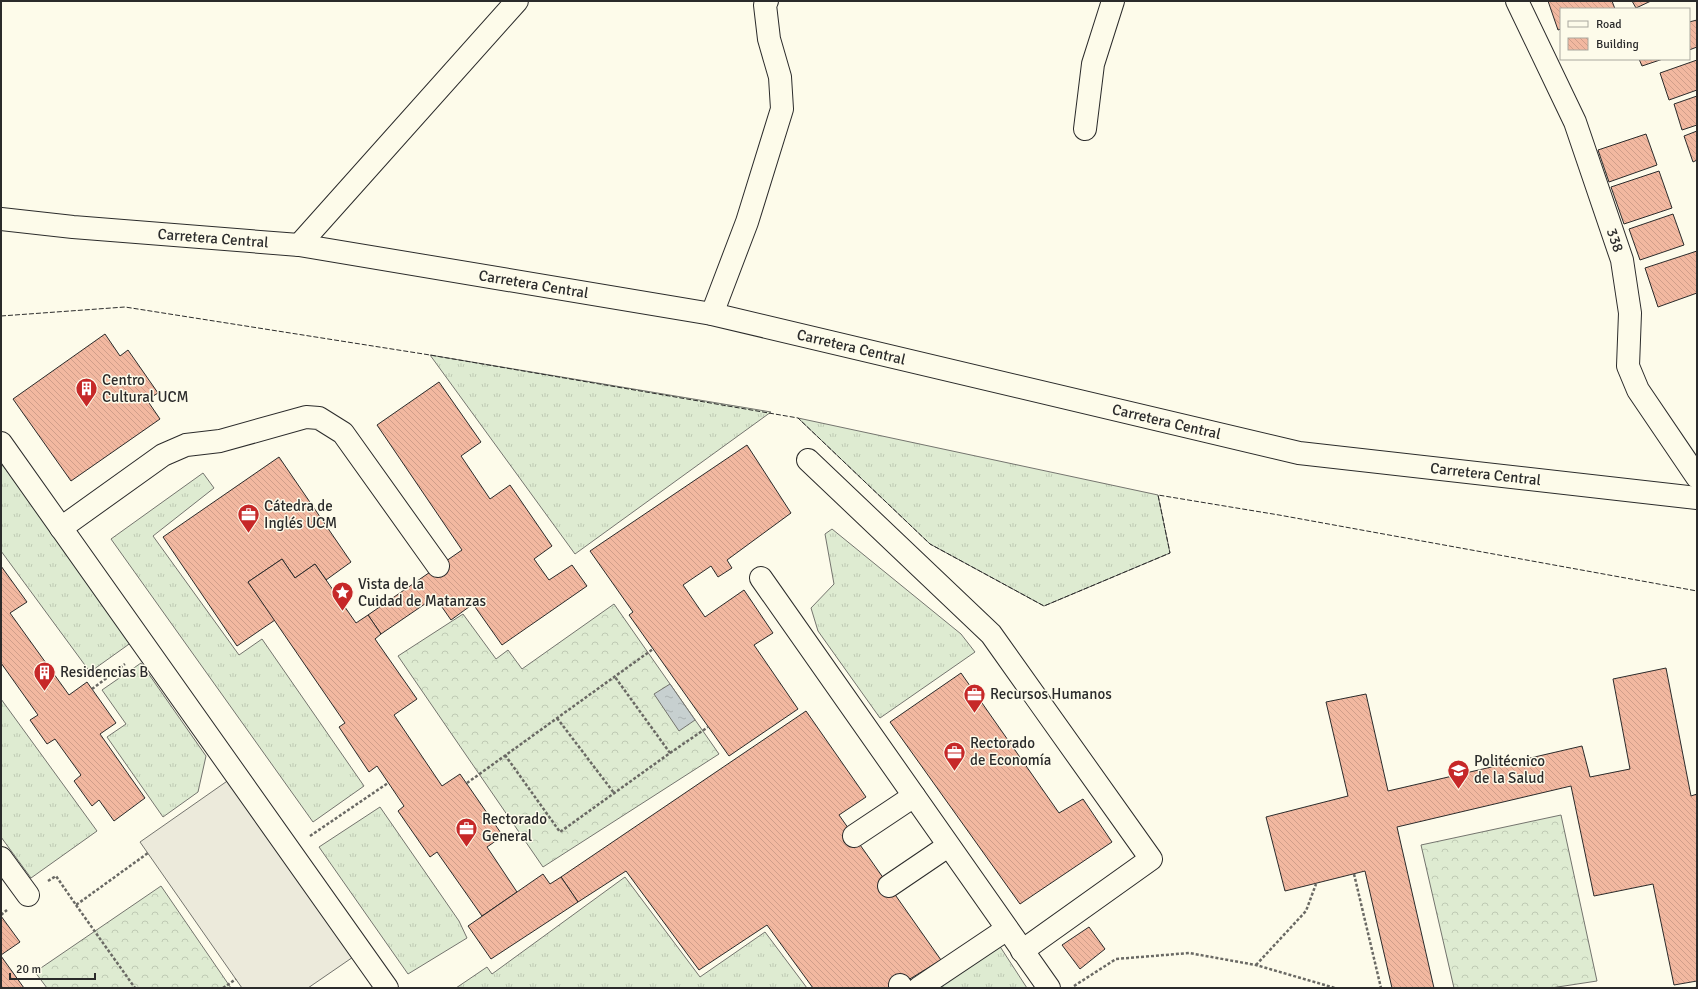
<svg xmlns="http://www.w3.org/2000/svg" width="1698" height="989" viewBox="0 0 1698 989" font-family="Signika,sans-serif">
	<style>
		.grass { fill: url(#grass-tufts); stroke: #74746e }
		.forest { fill: url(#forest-crowns); stroke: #74746e }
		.parking { fill: #eceadb; stroke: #74746e }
		.water { fill: url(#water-ripples); stroke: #74746e }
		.building { fill: url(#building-back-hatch); stroke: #2b2b2b }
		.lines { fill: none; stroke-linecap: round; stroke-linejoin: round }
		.minor-casing { stroke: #2b2b2b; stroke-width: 24 }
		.major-casing { stroke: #2b2b2b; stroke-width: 24 }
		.path { stroke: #6a6964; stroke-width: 2.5; stroke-dasharray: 3 2; stroke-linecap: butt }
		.minor { stroke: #fdfbea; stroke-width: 22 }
		.major { stroke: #fdfbea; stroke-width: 22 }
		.fence { stroke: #2b2b2b; stroke-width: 1; stroke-dasharray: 5 2; stroke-linecap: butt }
		.labels { text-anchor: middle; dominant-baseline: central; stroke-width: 3; stroke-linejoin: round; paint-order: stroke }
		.street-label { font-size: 15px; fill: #2b2b2b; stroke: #fdfbea }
		.poi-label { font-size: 15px; fill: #2b2b2b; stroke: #fdfbea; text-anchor: start }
	</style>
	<defs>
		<pattern id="grass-tufts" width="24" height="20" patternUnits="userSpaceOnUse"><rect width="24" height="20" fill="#deebd1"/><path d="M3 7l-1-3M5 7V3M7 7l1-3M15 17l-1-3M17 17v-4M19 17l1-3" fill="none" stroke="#bfcab4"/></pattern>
		<pattern id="forest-crowns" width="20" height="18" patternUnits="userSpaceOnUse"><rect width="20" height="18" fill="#deebd1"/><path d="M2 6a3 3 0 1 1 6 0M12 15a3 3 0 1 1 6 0" fill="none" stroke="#bfcab4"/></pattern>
		<pattern id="water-ripples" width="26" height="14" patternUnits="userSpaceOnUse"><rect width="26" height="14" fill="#c7d0d0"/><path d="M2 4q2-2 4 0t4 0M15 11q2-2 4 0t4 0" fill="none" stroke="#abb3b3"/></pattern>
		<pattern id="building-back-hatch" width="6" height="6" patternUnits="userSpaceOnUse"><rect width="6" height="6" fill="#f2b8a0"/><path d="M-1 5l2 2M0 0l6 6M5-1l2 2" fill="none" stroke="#d09e8a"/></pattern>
	</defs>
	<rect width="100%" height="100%" fill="#fdfbea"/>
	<g class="grass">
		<path d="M430,355L771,412L575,554Z"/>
		<path d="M798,418L1158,495L1170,553L1044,606L930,544Z"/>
		<path d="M1,463L132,642L90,672L1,551Z"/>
		<path d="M203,473L214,488L153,536L239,655L262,639L364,786L313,822L111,539Z"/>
		<path d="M832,529L961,634L975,652L880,718L818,631L811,608L834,584L825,534Z"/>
		<path d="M141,663L206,756L198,792L163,817L107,737L126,724L102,690Z"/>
		<path d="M1,699L97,831L31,878L1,837Z"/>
		<path d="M380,807L459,921L467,938L408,974L319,847Z"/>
		<path d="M625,877L700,977L765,932L807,988H456L487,967L492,974Z"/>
		<path d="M999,945L1027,988H936Z"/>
	</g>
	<g class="forest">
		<path d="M614,604L719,754L543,867L398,656L463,614L496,659L508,650L522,669Z"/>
		<path d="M1561,815L1597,981L1551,988H1454L1421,845Z"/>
		<path d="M161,886L231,988H47L35,972Z"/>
	</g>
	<path class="parking" d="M233,777L356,955L308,988H242L140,842Z"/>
	<path class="water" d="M670,684L695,720L679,731L654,694Z"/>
	<g class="building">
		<path d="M1548,1H1612L1615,9H1561V29L1558,30Z"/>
		<path d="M1632,1H1651L1636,8Z"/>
		<path d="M1697,20V47L1689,50V22Z"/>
		<path d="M1639,59H1663L1642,66Z"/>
		<path d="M1697,60V90L1669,100L1660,73Z"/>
		<path d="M1697,96V125L1682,130L1674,104Z"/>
		<path d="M1697,131V160L1693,162L1684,136Z"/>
		<path d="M1646,134L1657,165L1609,182L1598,150Z"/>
		<path d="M1659,171L1672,208L1624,224L1611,187Z"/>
		<path d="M1673,214L1684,245L1640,260L1629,229Z"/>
		<path d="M1697,251V293L1658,307L1645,268Z"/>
		<path d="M105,334L120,356L128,350L158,393L147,400L160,419L71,481L13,399Z"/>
		<path d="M439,382L481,442L461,456L490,499L510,485L552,546L534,559L549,580L572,565L587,586L502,645L473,604L451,620L435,597L381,634L368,615L462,550L377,425Z"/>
		<path d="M747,445L791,513L727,560L732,568L718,577L711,566L683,585L705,617L744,590L773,633L754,645L798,709L729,756L629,615L633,612L590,551Z"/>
		<path d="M279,457L351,562L326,580L315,564L295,578L282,559L248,582L275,620L237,646L163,537Z"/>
		<path d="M282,559L295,578L315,564L356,623L368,615L381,634L375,639L417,699L394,715L442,786L460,774L503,836L487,847L517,892L482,916L437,852L430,857L398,811L404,806L377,766L369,772L339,727L345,723L248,582Z"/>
		<path d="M1,566L27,602L10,613L69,695L87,682L116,723L100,734L145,798L114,821L99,800L92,806L74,781L81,775L55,739L47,744L30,720L38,715L1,663Z"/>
		<path d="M1666,668L1691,796L1697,794V981L1674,985L1653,884L1594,896L1571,786L1397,827L1434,988H1392L1365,871L1285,891L1266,817L1348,796L1326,702L1366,694L1388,791L1582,746L1590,777L1630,769L1613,679Z"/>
		<path d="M961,673L1059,813L1083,799L1112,842L1020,904L890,722Z"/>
		<path d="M806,711L866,797L839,815L941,960L895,988H813L767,925L699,970L626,871L578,902L561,877Z"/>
		<path d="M543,874L550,884L561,877L578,902L491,959L468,926Z"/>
		<path d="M1,916L20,942L1,955Z"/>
		<path d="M1089,927L1105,949L1080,969L1062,945Z"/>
		<path d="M1,956L24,988H1Z"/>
	</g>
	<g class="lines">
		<defs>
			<g id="minor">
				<path id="s1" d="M1517,1L1575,122L1622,260L1630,313L1628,366L1638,390L1697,477"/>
				<path d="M1085,129L1093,64L1113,1"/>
				<path d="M299,245L517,1"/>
				<path d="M712,314L747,222L782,109L780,77L769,39L765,5L767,1"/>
				<path d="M1,443L387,988"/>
				<path d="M808,460L991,634L1151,859L1022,951"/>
				<path d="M61,528L163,455L186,445L220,441L306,417L319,418L343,433L438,566"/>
				<path d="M761,578L1049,988"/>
				<path d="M854,836L914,796"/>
				<path d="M1,858L28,895"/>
				<path d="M889,886L948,846"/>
				<path d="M900,985L902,988"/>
				<path d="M919,988L1007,929"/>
			</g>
			<g id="major">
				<path id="s2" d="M1,219L73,227L299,245L712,314L1299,453L1697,498"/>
			</g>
		</defs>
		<use href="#minor" class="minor-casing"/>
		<use href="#major" class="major-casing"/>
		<g class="path">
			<path d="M92,689L125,664"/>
			<path d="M557,718L614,793"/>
			<path d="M670,753L708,727"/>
			<path d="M505,755L560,832L670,753L615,677"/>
			<path d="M467,783L653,649"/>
			<path d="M310,836L388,783"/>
			<path d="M1354,874L1381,988"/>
			<path d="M48,881L56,876L76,905L148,853"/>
			<path d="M76,905L135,988"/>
			<path d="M1,915L7,910"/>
			<path d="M1256,965L1306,911L1316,884"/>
			<path d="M1074,986L1116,959L1189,953L1256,965L1335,988"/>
			<path d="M223,988L236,979"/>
		</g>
		<use href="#minor" class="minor"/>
		<use href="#major" class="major"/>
		<g class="fence">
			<path d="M1,316L125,307L430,355L798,418L930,544L1044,606L1170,553L1158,495L1279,515L1697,591"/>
			<path d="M1693,988L1697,987"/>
		</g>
	</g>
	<defs>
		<symbol id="building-pin" viewBox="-11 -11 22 30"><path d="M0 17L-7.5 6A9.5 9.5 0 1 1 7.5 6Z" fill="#c62828" stroke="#fdfbea"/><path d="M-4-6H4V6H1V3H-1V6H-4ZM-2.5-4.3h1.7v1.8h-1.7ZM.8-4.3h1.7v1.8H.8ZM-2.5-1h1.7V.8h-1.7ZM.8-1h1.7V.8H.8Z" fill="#fff"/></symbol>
		<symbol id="office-pin" viewBox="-11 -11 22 30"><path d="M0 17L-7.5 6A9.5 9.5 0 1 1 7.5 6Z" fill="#c62828" stroke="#fdfbea"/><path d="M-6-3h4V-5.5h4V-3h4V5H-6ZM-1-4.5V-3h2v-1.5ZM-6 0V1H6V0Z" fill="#fff"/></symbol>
		<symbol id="sight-pin" viewBox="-11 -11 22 30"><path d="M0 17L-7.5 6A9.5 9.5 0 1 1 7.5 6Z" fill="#c62828" stroke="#fdfbea"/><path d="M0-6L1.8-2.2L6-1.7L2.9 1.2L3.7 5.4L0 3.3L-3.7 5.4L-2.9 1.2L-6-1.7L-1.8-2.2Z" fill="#fff"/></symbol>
		<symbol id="school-pin" viewBox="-11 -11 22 30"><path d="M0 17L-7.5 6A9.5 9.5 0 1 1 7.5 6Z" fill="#c62828" stroke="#fdfbea"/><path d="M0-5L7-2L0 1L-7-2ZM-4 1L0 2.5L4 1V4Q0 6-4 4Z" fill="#fff"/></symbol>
	</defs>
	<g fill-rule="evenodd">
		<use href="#building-pin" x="74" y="376" width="25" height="34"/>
		<use href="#office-pin" x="236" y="502" width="25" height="34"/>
		<use href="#sight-pin" x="330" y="580" width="25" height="34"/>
		<use href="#building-pin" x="32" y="660" width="25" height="34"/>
		<use href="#office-pin" x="962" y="682" width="25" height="34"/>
		<use href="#office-pin" x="942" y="740" width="25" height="34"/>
		<use href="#school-pin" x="1446" y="758" width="25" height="34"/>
		<use href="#office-pin" x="454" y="816" width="25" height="34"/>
	</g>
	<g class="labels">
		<g class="street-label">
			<text stroke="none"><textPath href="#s2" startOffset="213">Carretera Central</textPath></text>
			<text stroke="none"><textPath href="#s1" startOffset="259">338</textPath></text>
			<text stroke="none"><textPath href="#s2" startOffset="537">Carretera Central</textPath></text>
			<text stroke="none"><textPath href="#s2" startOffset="861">Carretera Central</textPath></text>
			<text stroke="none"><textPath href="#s2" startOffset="1185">Carretera Central</textPath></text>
			<text stroke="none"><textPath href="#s2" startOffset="1509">Carretera Central</textPath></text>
		</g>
		<g class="poi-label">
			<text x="102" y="380">Centro<tspan x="102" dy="17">Cultural UCM</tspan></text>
			<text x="264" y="506">Cátedra de<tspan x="264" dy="17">Inglés UCM</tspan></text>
			<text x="358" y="584">Vista de la<tspan x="358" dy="17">Cuidad de Matanzas</tspan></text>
			<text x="60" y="672">Residencias B</text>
			<text x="990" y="694">Recursos Humanos</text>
			<text x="970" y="743">Rectorado<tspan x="970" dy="17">de Economía</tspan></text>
			<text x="1474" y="761">Politécnico<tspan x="1474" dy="17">de la Salud</tspan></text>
			<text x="482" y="819">Rectorado<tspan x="482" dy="17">General</tspan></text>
		</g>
	</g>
	<rect width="1698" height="989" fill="none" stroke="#2b2b2b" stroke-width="4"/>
	<rect x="1560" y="8" width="130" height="52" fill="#fdfbea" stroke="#a9a89e"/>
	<rect x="1568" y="21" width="20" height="6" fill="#fdfbea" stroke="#a9a89e"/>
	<text x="1596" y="28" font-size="12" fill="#2b2b2b">Road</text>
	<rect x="1568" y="38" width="20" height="12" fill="url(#building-back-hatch)" stroke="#a9a89e"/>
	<text x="1596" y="48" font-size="12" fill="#2b2b2b">Building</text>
	<path d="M10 973v6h85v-6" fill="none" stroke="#2b2b2b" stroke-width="2"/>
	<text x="16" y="973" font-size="12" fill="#2b2b2b" stroke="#fdfbea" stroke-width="3" paint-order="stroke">20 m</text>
</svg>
